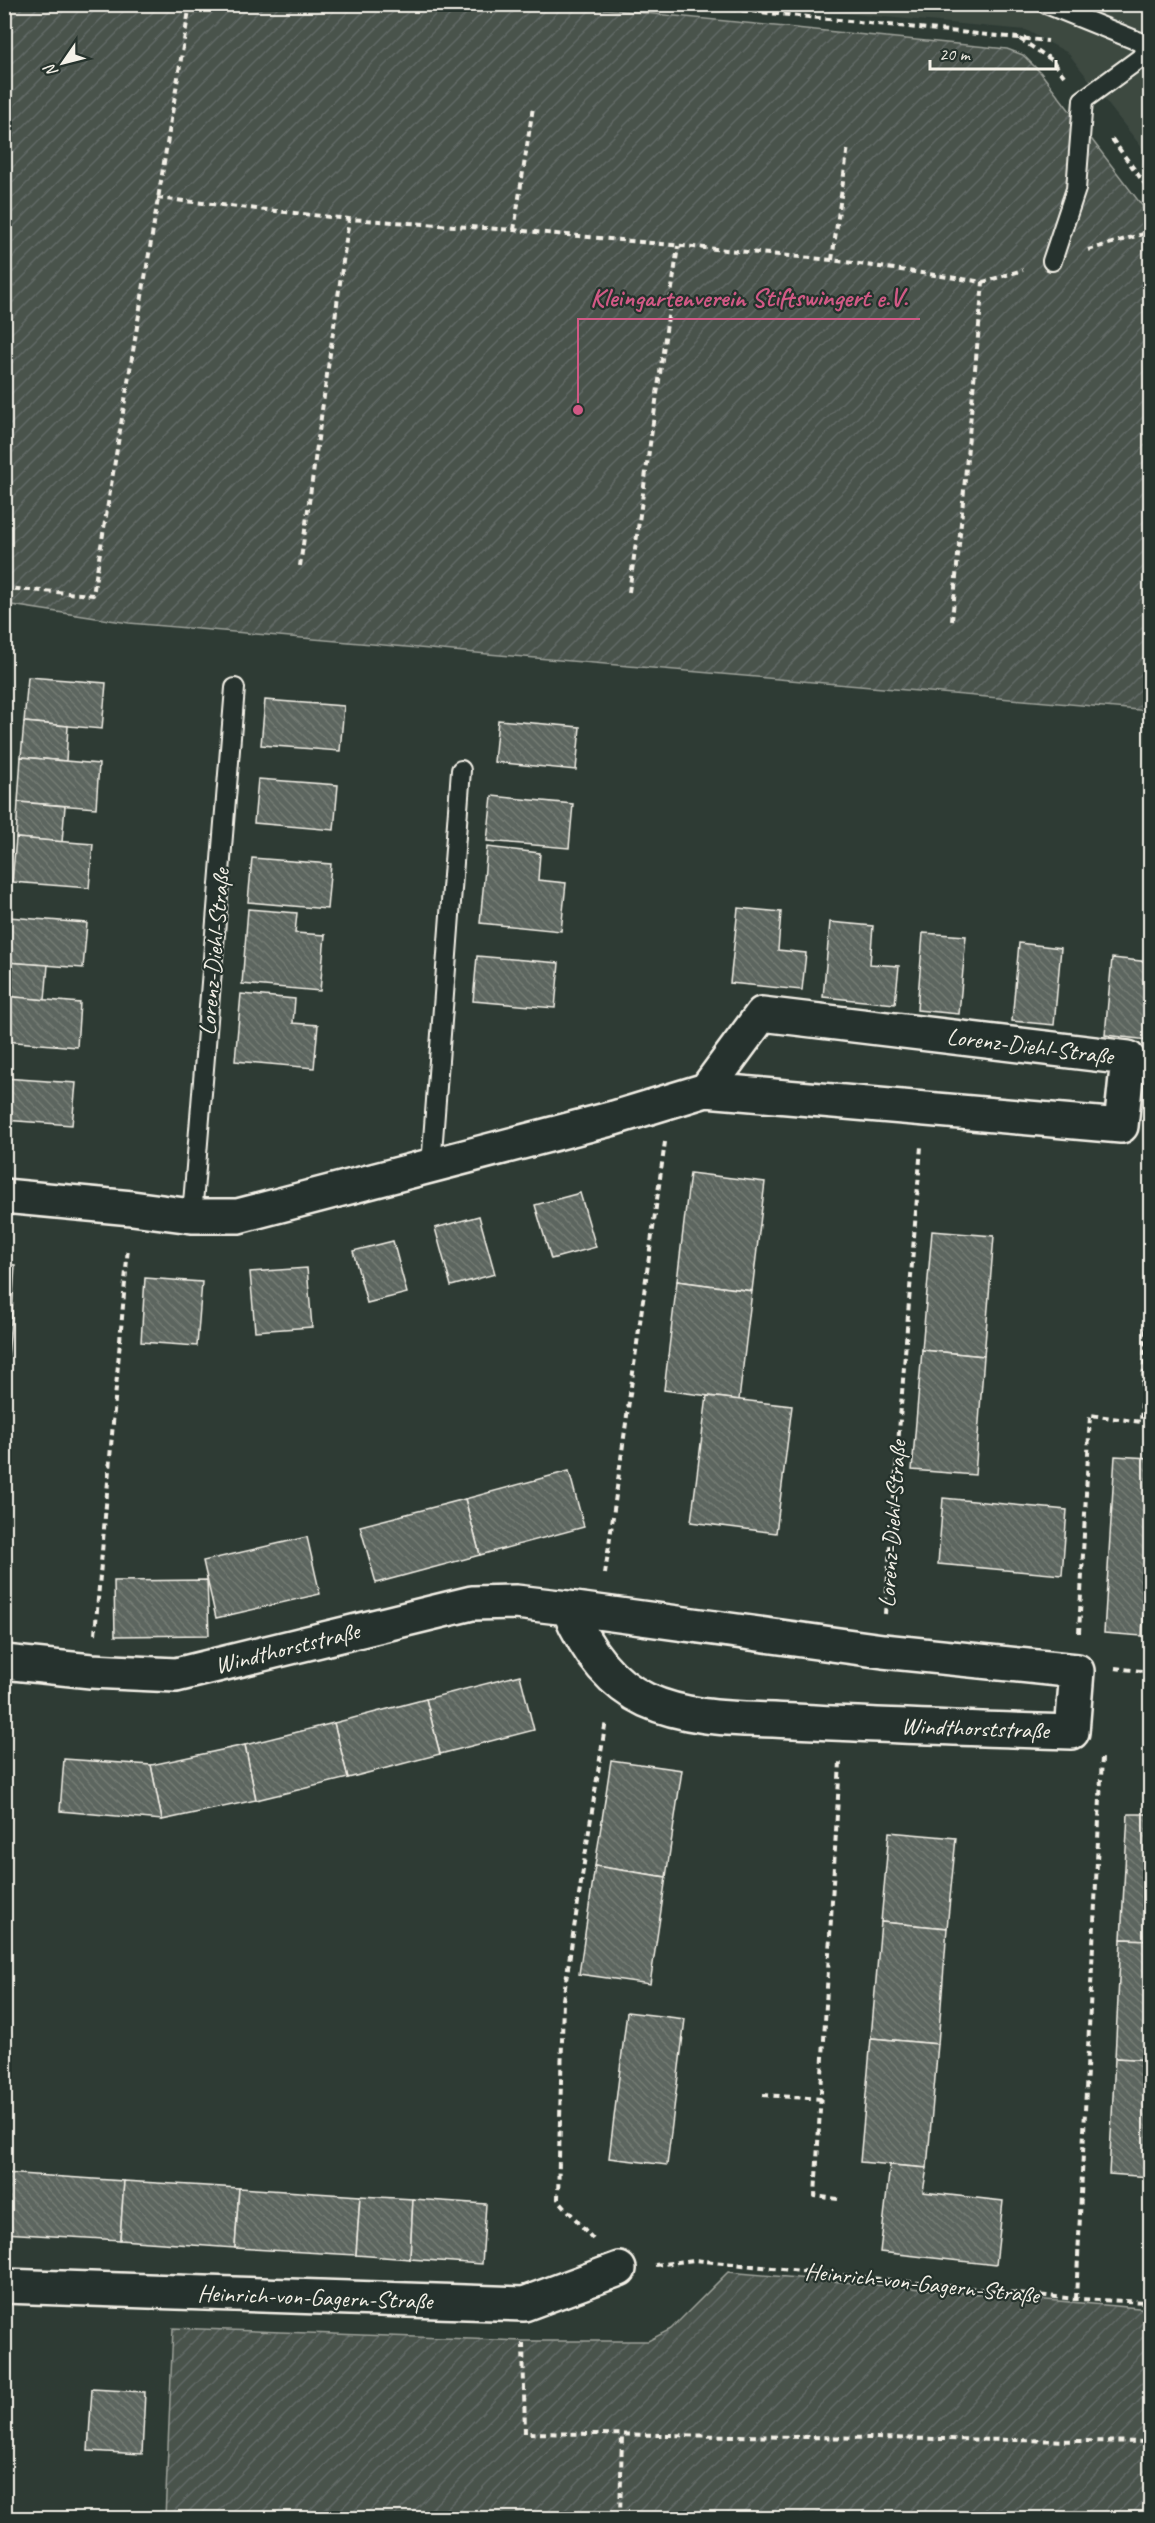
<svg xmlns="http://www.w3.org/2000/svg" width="1155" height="2523" viewBox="0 0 1155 2523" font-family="Caveat,sans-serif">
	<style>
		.built { fill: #3c4841 }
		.garden { fill: url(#garden-furrows); stroke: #9ea29a; stroke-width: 1.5 }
		.building { fill: url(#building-back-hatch); stroke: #f4f1e8; stroke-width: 1.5 }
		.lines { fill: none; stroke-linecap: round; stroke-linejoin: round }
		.lane-casing { stroke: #f4f1e8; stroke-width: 22 }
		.street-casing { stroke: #f4f1e8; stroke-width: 38 }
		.path { stroke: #f4f1e8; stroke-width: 4; stroke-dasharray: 6 4.5; stroke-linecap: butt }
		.lane { stroke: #26332d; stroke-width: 18 }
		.street { stroke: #26332d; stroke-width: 33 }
		.labels { text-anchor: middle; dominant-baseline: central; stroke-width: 4.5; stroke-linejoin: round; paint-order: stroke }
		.street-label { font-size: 24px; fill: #f4f1e8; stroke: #26332d }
		.leader { fill: none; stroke: #d15985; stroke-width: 2 }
		.callout-dot { fill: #d15985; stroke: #26332d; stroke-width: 2 }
		.callout-label { font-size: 26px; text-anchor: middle; font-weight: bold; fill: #d15985; stroke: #26332d; stroke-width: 4.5; stroke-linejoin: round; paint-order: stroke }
	</style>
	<defs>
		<pattern id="garden-furrows" width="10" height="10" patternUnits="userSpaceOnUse" patternTransform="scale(1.5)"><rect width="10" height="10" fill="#48524c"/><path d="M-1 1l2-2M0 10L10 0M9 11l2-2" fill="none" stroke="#636b66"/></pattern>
		<pattern id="building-back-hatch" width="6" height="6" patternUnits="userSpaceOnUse" patternTransform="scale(1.5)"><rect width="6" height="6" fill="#5c655e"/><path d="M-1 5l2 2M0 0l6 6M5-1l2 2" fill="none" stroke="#747c75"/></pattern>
	</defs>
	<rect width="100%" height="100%" fill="#2e3b34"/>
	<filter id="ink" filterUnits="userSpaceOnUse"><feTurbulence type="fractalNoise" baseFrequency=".0167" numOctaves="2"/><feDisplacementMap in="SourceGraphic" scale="12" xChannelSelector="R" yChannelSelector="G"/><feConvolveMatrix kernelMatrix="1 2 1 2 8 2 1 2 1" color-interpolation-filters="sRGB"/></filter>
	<g filter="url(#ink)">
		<path class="built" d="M755,5H1150V158L1068,53L1026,30Z"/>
		<g class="garden">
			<path d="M4,5H564L1007,49L1023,55L1041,73L1150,216V711L129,623L5,604Z"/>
			<path d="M728,2272L1150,2309V2518H165L173,2328L523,2341H648L671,2329Z"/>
		</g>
		<g class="building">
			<path d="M28,677L106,683L102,729L24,722Z"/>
			<path d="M265,700L344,706L340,751L261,745Z"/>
			<path d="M498,720L580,727L576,770L494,762Z"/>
			<path d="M24,722L68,726L66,761L21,757Z"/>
			<path d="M21,757L99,764L96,808L18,802Z"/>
			<path d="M258,779L338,785L334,830L254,823Z"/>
			<path d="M492,796L573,804L569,848L487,841Z"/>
			<path d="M18,802L65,806L62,842L16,838Z"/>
			<path d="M16,838L93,844L89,888L12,882Z"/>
			<path d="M487,847L540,853L538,880L566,883L561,931L480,923Z"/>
			<path d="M252,858L331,864L327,909L248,902Z"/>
			<path d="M738,908L781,912L778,950L806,953L802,990L730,983Z"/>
			<path d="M248,909L297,913L295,933L325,935L320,991L242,984Z"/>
			<path d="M8,917L87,923L83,968L5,962Z"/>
			<path d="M830,922L873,926L870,964L899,966L895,1004L823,997Z"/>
			<path d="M923,933L966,936L959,1014L917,1010Z"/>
			<path d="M1019,943L1061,948L1054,1025L1012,1021Z"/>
			<path d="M477,956L559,963L555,1008L473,1001Z"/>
			<path d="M1112,958L1150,962L1148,1040L1105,1035Z"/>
			<path d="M5,962L48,965L45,1000L4,996Z"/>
			<path d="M241,994L295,999L293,1023L318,1025L314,1068L235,1061Z"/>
			<path d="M4,996L80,1003L77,1047L4,1041Z"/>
			<path d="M4,1078L76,1083L72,1125L4,1120Z"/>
			<path d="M690,1173L765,1182L752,1291L677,1281Z"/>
			<path d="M580,1193L596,1247L551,1259L535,1205Z"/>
			<path d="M479,1216L495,1274L451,1286L435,1228Z"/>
			<path d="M932,1231L994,1236L984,1356L922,1350Z"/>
			<path d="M393,1241L407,1293L367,1303L353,1251Z"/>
			<path d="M4,1264L15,1265L12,1314H4Z"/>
			<path d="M307,1268L312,1327L255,1331L250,1272Z"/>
			<path d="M145,1278L202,1282L197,1346L141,1342Z"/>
			<path d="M677,1281L752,1291L739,1400L664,1390Z"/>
			<path d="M4,1314H12L7,1367L4,1366Z"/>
			<path d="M922,1350L984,1356L975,1475L912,1470Z"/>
			<path d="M707,1396L792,1406L776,1533L691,1522Z"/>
			<path d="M1115,1456L1150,1458V1505L1142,1636L1104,1633Z"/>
			<path d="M569,1471L584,1527L480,1555L465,1499Z"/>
			<path d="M943,1498L1067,1510L1062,1575L938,1564Z"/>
			<path d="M465,1499L480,1555L376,1583L360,1526Z"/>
			<path d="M307,1537L320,1594L216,1618L203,1561Z"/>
			<path d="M207,1580L209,1635L115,1636L114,1581Z"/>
			<path d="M520,1675L534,1730L440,1754L426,1699Z"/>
			<path d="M426,1699L440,1754L348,1778L334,1723Z"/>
			<path d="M334,1723L348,1778L256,1800L245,1745Z"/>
			<path d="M245,1745L256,1800L162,1820L151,1765Z"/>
			<path d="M64,1759L151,1765L162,1820L60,1811Z"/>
			<path d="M611,1760L682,1770L666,1877L595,1866Z"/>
			<path d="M1128,1814H1150V1940L1121,1939Z"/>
			<path d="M889,1832L956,1838L947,1928L881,1922Z"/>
			<path d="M595,1866L666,1877L650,1984L579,1974Z"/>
			<path d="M881,1922L947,1928L938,2044L871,2038Z"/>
			<path d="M1121,1939L1150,1940V2060L1115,2058Z"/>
			<path d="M627,2012L685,2019L667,2165L609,2158Z"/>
			<path d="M871,2038L938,2044L927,2168L860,2162Z"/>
			<path d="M1115,2058L1150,2060V2177L1109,2174Z"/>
			<path d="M890,2165L927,2168L923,2192L1003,2201L996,2265L880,2252Z"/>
			<path d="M4,2173L124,2181L120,2240L4,2233Z"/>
			<path d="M124,2181L239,2188L235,2248L120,2240Z"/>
			<path d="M239,2188L360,2196L356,2255L235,2248Z"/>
			<path d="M360,2196L413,2199L410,2259L356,2255Z"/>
			<path d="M413,2199L486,2204L482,2264L410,2259Z"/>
			<path d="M92,2389L145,2392L142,2454L88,2451Z"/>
		</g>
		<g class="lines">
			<defs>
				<g id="lane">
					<path d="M1046,4L1150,46"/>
					<path d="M1052,261L1076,189L1083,100L1150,51"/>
					<path d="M431,1166L461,770"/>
					<path d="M192,1216L235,688"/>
				</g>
				<g id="street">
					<path d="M4,1196L132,1208L192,1216H238L614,1118L706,1090L1121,1126L1128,1058L762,1014L706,1090"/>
					<path d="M4,1662L91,1671L176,1675L472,1603L516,1602L568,1608L883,1651L1077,1671L1072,1732C979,1729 886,1726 794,1721C744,1718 692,1721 646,1700C607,1682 584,1646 568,1608"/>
					<path d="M4,2286L524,2304L619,2269"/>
				</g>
			</defs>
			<use href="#lane" class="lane-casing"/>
			<use href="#street" class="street-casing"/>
			<g class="path">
				<path d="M679,4L1048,41"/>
				<path d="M1020,39L1052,60L1064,76"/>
				<path d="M1112,139L1150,191"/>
				<path d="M157,198L349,219L514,230L832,260L983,282L1023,270"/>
				<path d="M514,230L533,107"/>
				<path d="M1088,250L1150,232"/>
				<path d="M832,260L848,146"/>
				<path d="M300,566L349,219"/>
				<path d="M4,588L93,595L190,4"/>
				<path d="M629,592L678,246"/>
				<path d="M952,621L983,282"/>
				<path d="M605,1574L665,1142"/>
				<path d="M885,1614L921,1146"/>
				<path d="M1079,1633L1090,1415L1141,1422L1150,1246"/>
				<path d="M95,1634L128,1247"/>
				<path d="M1115,1668L1150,1672"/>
				<path d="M763,2095L822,2099"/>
				<path d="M838,2199L815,2196L840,1762"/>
				<path d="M593,2239L558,2199L563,2000L606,1720"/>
				<path d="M655,2265L694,2260L1076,2299L1150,2302"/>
				<path d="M1076,2299L1102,1757"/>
				<path d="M523,2343L525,2433L1150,2442"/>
				<path d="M620,2518L622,2435"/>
			</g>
			<use href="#lane" class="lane"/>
			<use href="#street" class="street"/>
		</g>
	</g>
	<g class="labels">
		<g class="street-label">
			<text transform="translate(214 952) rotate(-85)">Lorenz-Diehl-Straße</text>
			<text transform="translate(1030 1046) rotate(7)">Lorenz-Diehl-Straße</text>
			<text transform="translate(892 1524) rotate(-86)">Lorenz-Diehl-Straße</text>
			<text transform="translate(287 1648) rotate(-14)">Windthorststraße</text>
			<text transform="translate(975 1728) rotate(2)">Windthorststraße</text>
			<text transform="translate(922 2283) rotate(6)">Heinrich-von-Gagern-Straße</text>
			<text transform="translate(315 2297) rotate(2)">Heinrich-von-Gagern-Straße</text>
		</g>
	</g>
	<path class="leader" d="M578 410L578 319H920"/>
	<circle class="callout-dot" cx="578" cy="410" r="6"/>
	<g class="callout-label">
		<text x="749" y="306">Kleingartenverein Stiftswingert e.V.</text>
	</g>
	<rect width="1155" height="2523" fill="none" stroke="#26332d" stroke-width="24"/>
	<rect x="12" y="12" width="1131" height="2499" fill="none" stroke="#f4f1e8" stroke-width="2" filter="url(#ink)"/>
	<g transform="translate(63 63) rotate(235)" stroke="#26332d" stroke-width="4.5" paint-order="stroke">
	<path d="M0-4.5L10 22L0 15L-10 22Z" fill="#f4f1e8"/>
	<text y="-9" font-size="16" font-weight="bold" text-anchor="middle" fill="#f4f1e8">N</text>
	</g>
	<path d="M930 60v9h126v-9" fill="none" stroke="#f4f1e8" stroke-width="3"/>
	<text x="939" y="60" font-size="18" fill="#f4f1e8" stroke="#26332d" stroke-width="4.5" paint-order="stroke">20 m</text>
</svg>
